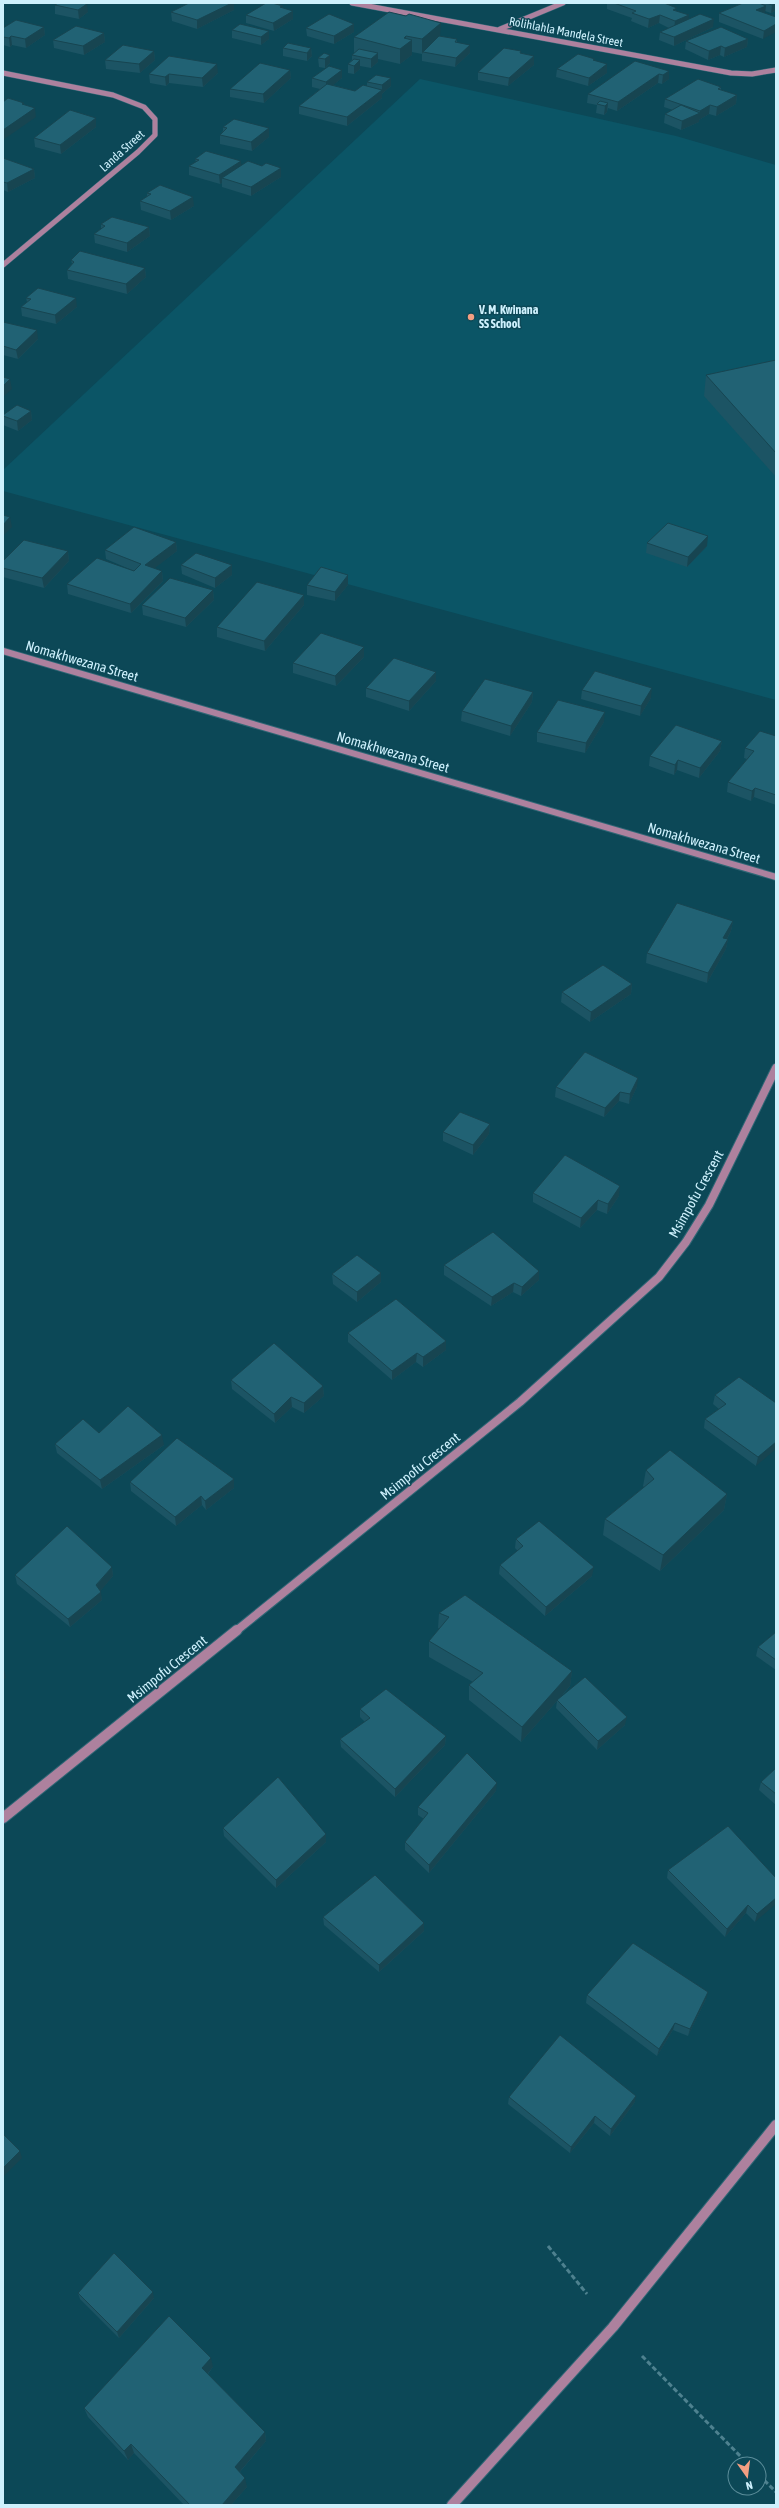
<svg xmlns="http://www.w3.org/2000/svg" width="779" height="2508" viewBox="0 0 779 2508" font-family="'Asap Condensed',sans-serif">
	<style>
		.built { fill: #0b5566 }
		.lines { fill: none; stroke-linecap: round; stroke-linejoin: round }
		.minor-far3-casing { stroke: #2f6675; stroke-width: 6 }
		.minor-far2-casing { stroke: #2f6675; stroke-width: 8 }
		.minor-far1-casing { stroke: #2f6675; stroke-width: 10 }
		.minor-casing { stroke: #2f6675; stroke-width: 12 }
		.path { stroke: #4e818f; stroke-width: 3; stroke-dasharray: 5 2.5; stroke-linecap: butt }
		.minor-far3 { stroke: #ad819e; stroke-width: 5 }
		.minor-far2 { stroke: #ad819e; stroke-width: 6 }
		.minor-far1 { stroke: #ad819e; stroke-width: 8 }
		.minor { stroke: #ad819e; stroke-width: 10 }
		.wall { fill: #1c5464 }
		.shaded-wall { fill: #174551 }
		.building { fill: #216274; stroke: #174551 }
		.poi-dot { fill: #f39f82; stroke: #0c4857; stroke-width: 1.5 }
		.labels { text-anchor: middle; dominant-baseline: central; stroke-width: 3; stroke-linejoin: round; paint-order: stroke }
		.far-street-label { font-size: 12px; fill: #cef1fd; stroke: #0c4857 }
		.far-poi-label { font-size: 12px; font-weight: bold; fill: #cef1fd; stroke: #0c4857; text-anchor: start }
		.street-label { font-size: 14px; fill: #cef1fd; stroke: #0c4857 }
	</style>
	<rect width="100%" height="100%" fill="#0c4857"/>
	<path class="built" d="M420,79L676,136L776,165V700L3,491V470Z"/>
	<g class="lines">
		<defs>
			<g id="minor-far3">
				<path d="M352,3L731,73L752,74L776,70"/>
				<path d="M500,29L563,3"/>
				<path d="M3,73L113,95L144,107L155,119V135L138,152L3,265"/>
			</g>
			<path id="minor-far2" d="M3,651L776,877"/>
			<path id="minor-far1" d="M236,1631L520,1402L659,1277L686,1242L709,1205L776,1068"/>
			<g id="minor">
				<path d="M3,1818L237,1630"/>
				<path d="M452,2505L613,2327L776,2125"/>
			</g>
		</defs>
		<use href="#minor-far3" class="minor-far3-casing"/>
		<use href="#minor-far2" class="minor-far2-casing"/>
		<use href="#minor-far1" class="minor-far1-casing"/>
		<use href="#minor" class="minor-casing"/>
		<g class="path">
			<path d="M548,2246L587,2294"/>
			<path d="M642,2356L748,2464"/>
			<path d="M759,2475L776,2492"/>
		</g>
		<use href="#minor-far3" class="minor-far3"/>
		<use href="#minor-far2" class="minor-far2"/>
		<use href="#minor-far1" class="minor-far1"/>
		<use href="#minor" class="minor"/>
	</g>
	<g class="wall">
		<path d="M189,3H234V10L197,29L172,21L171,12Z"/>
		<path d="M607,3H664L689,19L713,27L674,46L659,40L660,32L669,28L659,23L648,28L631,21L632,18L607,9Z"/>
		<path d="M743,3H776V12L775,11L771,13L765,11V13L776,17L763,39L719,22V13Z"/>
		<path d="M55,5L88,12L79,19L55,14Z"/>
		<path d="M283,8L293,19L274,31L246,23V15Z"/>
		<path d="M389,12L440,36L457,39V42L470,53L455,67L422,61V54L412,52V55L400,64L378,59V62L371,68L360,66V69L354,74L348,73V64L352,60V55L355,53H354V37Z"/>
		<path d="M354,24V32L334,44L307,36L306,28Z"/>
		<path d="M44,27L45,35L26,48L12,45L10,47L3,45V28Z"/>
		<path d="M232,30L269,31V39L261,45L232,38Z"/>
		<path d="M104,33L105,42L84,55L54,48L53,40Z"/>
		<path d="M748,39L747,47L724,57L720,55L708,60L685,49L686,41Z"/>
		<path d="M283,48H311L312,56L307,61L283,56Z"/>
		<path d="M154,51L155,60L140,73L106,69L105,60Z"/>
		<path d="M521,51V53L534,56V65L508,86L478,80V72Z"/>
		<path d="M330,55V63L325,68L319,67L318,58Z"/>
		<path d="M595,61L607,73L588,86L556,77L557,69Z"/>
		<path d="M290,70L291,78L264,103L230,97V89Z"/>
		<path d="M669,71V79L662,84L658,83L617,111L608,108L607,112L604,115L596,113L597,105L587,103L588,94Z"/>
		<path d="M218,73L203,87L169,83L166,86L150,83L149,74Z"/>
		<path d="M312,78H342L333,85L355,91L367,86V82L391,86L382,94V98L347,126L299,114V106L320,89L312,87Z"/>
		<path d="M721,87V90L737,95L736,104L716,116L709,114L699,120V122L681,130L664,123L665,114L673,110L664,107L665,99Z"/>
		<path d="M96,118V127L61,154L35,147L34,138Z"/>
		<path d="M223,127L269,137L252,151L220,144V135L223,131Z"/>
		<path d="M3,158L34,169L35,178L8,192L3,190Z"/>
		<path d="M195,159L241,165L281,168V177L251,196L222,187V183L220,184L189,175V166L196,162Z"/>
		<path d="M147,193L194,206L171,220L141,210L140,201L147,197Z"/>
		<path d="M101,224L149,227L150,236L127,252L95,243L94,234L101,229Z"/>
		<path d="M71,260L145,268L146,277L127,294L68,279L67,270L72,264Z"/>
		<path d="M26,298L77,307L56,324L22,316L21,307L27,302Z"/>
		<path d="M3,322L38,339L18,359L3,355Z"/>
		<path d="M776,360V477L704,396L706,375Z"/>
		<path d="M31,411L32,420L18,431L3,425V415Z"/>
		<path d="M176,542L177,551L154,568L162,571L163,581L131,613L68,594L67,584L134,571L106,559L105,550Z"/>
		<path d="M647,543L707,546L687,567L646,553Z"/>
		<path d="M68,551L69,561L44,588L3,577V561Z"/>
		<path d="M181,565H232V575L215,588L182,574Z"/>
		<path d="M307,585H348L335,601L307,595Z"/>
		<path d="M213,590L214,600L186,627L143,615L142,605Z"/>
		<path d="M304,595V605L265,651L217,637V627Z"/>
		<path d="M364,647V657L336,686L293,673V663Z"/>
		<path d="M436,672V681L409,711L366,697V688Z"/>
		<path d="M582,690L651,698L640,716L581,699Z"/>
		<path d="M533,692L532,702L510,736L461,721L462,711Z"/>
		<path d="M604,722L585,753L537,742V732Z"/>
		<path d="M776,736V805L754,797L751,801L727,792L728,782L747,759L744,758L745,748Z"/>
		<path d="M722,741L720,751L699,778L677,770L674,775L649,766L650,756Z"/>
		<path d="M733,921L731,931L727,939H728L726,949L707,983L646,963L647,953Z"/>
		<path d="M632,984L631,994L590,1022L561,1002L562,992Z"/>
		<path d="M556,1087H637L629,1104L619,1101L604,1117L555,1097Z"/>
		<path d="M490,1124L489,1134L473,1155L443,1141V1132Z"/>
		<path d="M533,1193L619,1196L607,1214L597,1210L580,1228L533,1202Z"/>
		<path d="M444,1265L539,1280L521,1296L513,1292L491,1306L444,1275Z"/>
		<path d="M381,1273V1282L357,1302L333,1284L332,1274Z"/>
		<path d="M348,1333L446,1341V1350L423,1367L416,1362L392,1380L348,1342Z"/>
		<path d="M231,1380L323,1386L324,1396L304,1413L292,1407L275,1423L232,1389Z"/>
		<path d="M715,1395L776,1403L756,1466L704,1428L705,1419L719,1409L713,1404Z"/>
		<path d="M99,1433L164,1445L102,1489L57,1453L55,1444Z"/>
		<path d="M646,1470L727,1494L724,1510L660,1571L603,1535L605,1519L644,1487L643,1486Z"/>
		<path d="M234,1479V1488L206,1510L202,1505L176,1526L131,1491L130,1482Z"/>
		<path d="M516,1539L592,1576L545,1616L499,1574L500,1565L518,1551L515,1548Z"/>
		<path d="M112,1567L113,1576L100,1591L102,1600L70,1627L17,1584L15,1575Z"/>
		<path d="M439,1613L572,1671L570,1686L562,1696L625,1725L597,1750L556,1708L557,1701L521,1742L469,1700V1685L473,1682L429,1657V1641L440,1629L438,1628Z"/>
		<path d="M776,1632V1670L756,1656L758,1647Z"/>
		<path d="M360,1709L446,1736L445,1745L395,1797L341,1747L340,1739L365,1722L360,1717Z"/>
		<path d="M776,1768V1805L759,1790L761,1782Z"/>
		<path d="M496,1791L429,1873L405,1850V1842L424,1819L418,1815V1807Z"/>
		<path d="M223,1828L326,1842L276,1888L224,1836Z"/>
		<path d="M668,1870L776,1878L755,1922L746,1913L725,1937L667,1878Z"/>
		<path d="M323,1917L424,1923V1931L379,1972L324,1925Z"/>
		<path d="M587,1995L706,1999L688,2036L673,2030L657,2056L586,2003Z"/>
		<path d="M509,2097L635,2102L610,2136L594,2123L570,2153L508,2104Z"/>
		<path d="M78,2293L154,2298L119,2338L80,2299Z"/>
		<path d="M213,2367L208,2374L265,2432L266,2441L240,2472L247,2487L231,2505H184L134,2453L128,2460L88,2417L84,2408Z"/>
	</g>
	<g class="shaded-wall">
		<path d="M232,3H234V10L197,29V20Z"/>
		<path d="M776,3L775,11L771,13L772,5Z"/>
		<path d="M87,4L88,12L79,19L78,10Z"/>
		<path d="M766,6L765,14L756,10Z"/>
		<path d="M293,11V19L274,31L273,23Z"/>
		<path d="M660,15L659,23L648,28L649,19Z"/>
		<path d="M689,15L688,24L674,30L675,21Z"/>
		<path d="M714,19L713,27L674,46V37Z"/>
		<path d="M441,23L440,38L423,52L422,54V39Z"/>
		<path d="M354,24V32L334,44V36Z"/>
		<path d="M776,24V32L763,39L764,31Z"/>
		<path d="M44,27L45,35L26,48L25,39Z"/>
		<path d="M269,31V39L261,45V37Z"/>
		<path d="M104,33L105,42L84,55L83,46Z"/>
		<path d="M11,36L12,45L10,47L9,38Z"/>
		<path d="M406,36V44L412,40V55L400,64V49L404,38Z"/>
		<path d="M748,39L747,47L724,57L725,48Z"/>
		<path d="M470,45V53L455,67L456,58Z"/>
		<path d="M721,46L720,55L708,60L709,51Z"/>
		<path d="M311,48L312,56L307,61V53Z"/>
		<path d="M154,51L155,60L140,73L139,64Z"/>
		<path d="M378,53V62L371,68V59Z"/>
		<path d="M330,55V63L325,68V59Z"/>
		<path d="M534,56V65L508,86L509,78Z"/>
		<path d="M360,60V69L354,74V66Z"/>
		<path d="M217,64L218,73L203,87L202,78Z"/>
		<path d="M607,64V73L588,86L589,78Z"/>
		<path d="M290,70L291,78L264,103L263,94Z"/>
		<path d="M342,70V78L326,91V82Z"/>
		<path d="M669,71V79L662,84L663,75Z"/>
		<path d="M169,74V83L166,86L165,77Z"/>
		<path d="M659,74L658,83L617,111L618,102Z"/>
		<path d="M391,78V86L382,94V85Z"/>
		<path d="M382,90V98L347,126V117Z"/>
		<path d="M737,95L736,104L716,116L717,107Z"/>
		<path d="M608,103L607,112L604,115L605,106Z"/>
		<path d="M710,105L709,114L699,120V122L681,130L682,121L700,113V111Z"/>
		<path d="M35,108L36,117L3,140V130Z"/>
		<path d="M96,118V127L61,154L60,145Z"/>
		<path d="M269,128V137L252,151L251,142Z"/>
		<path d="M241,161L242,170L222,178V183L220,184L219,175Z"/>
		<path d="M281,168V177L251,196V187Z"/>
		<path d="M34,169L35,178L8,192L7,183Z"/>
		<path d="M193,197L194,206L171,220L170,211Z"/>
		<path d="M149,227L150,236L127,252V243Z"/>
		<path d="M145,268L146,277L127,294L126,284Z"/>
		<path d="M76,298L77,307L56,324L55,315Z"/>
		<path d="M37,330L38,339L18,359L16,350Z"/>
		<path d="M10,379L12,389L3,397V386Z"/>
		<path d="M31,411L32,420L18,431L17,421Z"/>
		<path d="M4,437L5,446L3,449V438Z"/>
		<path d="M10,517L12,527L3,536V525Z"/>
		<path d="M708,536L707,546L687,567L688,557Z"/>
		<path d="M176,542L177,551L146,575L145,565Z"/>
		<path d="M68,551L69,561L44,588L42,578Z"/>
		<path d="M232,565V575L215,588V578Z"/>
		<path d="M162,571L163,581L131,613L130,604Z"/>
		<path d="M348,575V585L335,601V592Z"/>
		<path d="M213,590L214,600L186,627L185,618Z"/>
		<path d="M304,595V605L265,651L264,641Z"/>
		<path d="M364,647V657L336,686L335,676Z"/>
		<path d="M436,672V681L409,711V701Z"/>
		<path d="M652,688L651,698L640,716L641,706Z"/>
		<path d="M533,692L532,702L510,736L511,726Z"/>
		<path d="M605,712L604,722L585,753L586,743Z"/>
		<path d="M722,741L720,751L699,778L700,768Z"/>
		<path d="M678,760L677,770L674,775L675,765Z"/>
		<path d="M755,788L754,797L751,801L752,791Z"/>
		<path d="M733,921L731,931L722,948L723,938Z"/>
		<path d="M728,939L726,949L707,983L708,973Z"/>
		<path d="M632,984L631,994L590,1022L591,1012Z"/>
		<path d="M638,1078L637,1087L629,1104L630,1094Z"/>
		<path d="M620,1092L619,1101L604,1117L605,1108Z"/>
		<path d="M490,1124L489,1134L473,1155V1145Z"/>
		<path d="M620,1186L619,1196L607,1214L608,1204Z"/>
		<path d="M598,1200L597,1210L580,1228L581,1218Z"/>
		<path d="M539,1271V1280L521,1296L522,1287Z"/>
		<path d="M381,1273V1282L357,1302V1292Z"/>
		<path d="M514,1283L513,1292L491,1306L492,1297Z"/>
		<path d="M446,1341V1350L423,1367V1357Z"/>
		<path d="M417,1353L416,1362L392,1380V1371Z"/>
		<path d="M323,1386L324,1396L304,1413V1403Z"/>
		<path d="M291,1397L292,1407L275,1423L274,1414Z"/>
		<path d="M162,1435L164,1445L102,1489L100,1480Z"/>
		<path d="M776,1442V1449L756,1466L758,1457Z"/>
		<path d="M234,1479V1488L206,1510L205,1501Z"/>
		<path d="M727,1494L724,1510L660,1571L663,1555Z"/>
		<path d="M201,1496L202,1505L176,1526L175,1517Z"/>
		<path d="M112,1567L113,1576L98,1594L101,1592L102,1600L70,1627L68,1619Z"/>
		<path d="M594,1567L592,1576L545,1616L546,1607Z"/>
		<path d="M4,1669L6,1678L3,1680V1670Z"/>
		<path d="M572,1671L570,1686L558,1700H557V1701L521,1742L522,1727Z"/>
		<path d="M627,1717L625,1725L597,1750L598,1741Z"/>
		<path d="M446,1736L445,1745L395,1797V1789Z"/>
		<path d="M497,1783L496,1791L429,1873V1865Z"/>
		<path d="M326,1834V1842L276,1888V1880Z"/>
		<path d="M776,1898V1904L755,1922L757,1914Z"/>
		<path d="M748,1905L746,1913L725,1937L727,1929Z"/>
		<path d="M424,1923V1931L379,1972V1965Z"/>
		<path d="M708,1992L706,1999L688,2036L690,2029Z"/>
		<path d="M675,2023L673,2030L657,2056L659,2049Z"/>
		<path d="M636,2096L635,2102L610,2136L611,2129Z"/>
		<path d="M595,2116L594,2123L570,2153L571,2147Z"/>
		<path d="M20,2151L22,2158L3,2177V2168Z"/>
		<path d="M153,2292L154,2298L119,2338L117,2332Z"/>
		<path d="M211,2358L213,2367L204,2378L202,2368Z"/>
		<path d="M265,2432L266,2441L237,2475L235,2467Z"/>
		<path d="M131,2444L134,2453L128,2460L124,2451Z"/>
		<path d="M245,2478L247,2487L231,2505H222Z"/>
	</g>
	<g class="building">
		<path d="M58,3H83L87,4L78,10L55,5Z"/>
		<path d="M189,3H232L197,20L171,12Z"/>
		<path d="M266,3H272L283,6L280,7L293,11L273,23L246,15Z"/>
		<path d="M614,3H664L677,8L673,10L689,15L675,21L660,15L649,19L632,13L636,11Z"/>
		<path d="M743,3H759L766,6L756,10L776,17V24L764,31L719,13Z"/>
		<path d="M767,3H776L772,5Z"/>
		<path d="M389,12L406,16L409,14L441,23L422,39L406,36L404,38L412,40L400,49L354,37Z"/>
		<path d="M329,14L354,24L334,36L306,28Z"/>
		<path d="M700,14L714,19L674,37L660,32Z"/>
		<path d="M16,20L44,27L25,39L11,36L9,38L3,37V28Z"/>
		<path d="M240,24L269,31L261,37L232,30Z"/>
		<path d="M76,26L104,33L83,46L53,40Z"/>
		<path d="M721,27L748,39L725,48L721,46L709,51L686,41Z"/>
		<path d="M439,36L457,39L455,42L470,45L456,58L423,52Z"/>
		<path d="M288,43L311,48L307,53L283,48Z"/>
		<path d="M123,45L154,51L139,64L105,60Z"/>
		<path d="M504,48L521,51L520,53L534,56L509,78L478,72Z"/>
		<path d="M359,49L378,53L371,59L352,55Z"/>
		<path d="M324,53L330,55L325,59L318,58Z"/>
		<path d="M578,54L595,59L593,60L607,64L589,78L557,69Z"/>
		<path d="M169,56L217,64L202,78L169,74L165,77L149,74Z"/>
		<path d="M354,59L360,60L354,66L348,64Z"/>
		<path d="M635,61L669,71L663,75L659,74L618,102L588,94Z"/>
		<path d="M260,63L290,70L263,94L230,89Z"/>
		<path d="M329,66L342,70L326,82L312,78Z"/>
		<path d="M376,75L391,78L382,85L367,82Z"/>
		<path d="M698,79L721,87L718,89L737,95L717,107L710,105L700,111L665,99Z"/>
		<path d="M327,84L355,91L363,85L382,90L347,117L299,106Z"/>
		<path d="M8,98L24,103L22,104L35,108L3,130V102Z"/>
		<path d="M600,101L608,103L605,106L597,104Z"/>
		<path d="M681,105L700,113L682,121L665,114Z"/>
		<path d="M70,110L96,118L60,145L34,138Z"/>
		<path d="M234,119L269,128L251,142L220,135L227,128L223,127Z"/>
		<path d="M206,151L241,161L219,175L189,166L199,160L195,159Z"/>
		<path d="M3,158L34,169L7,183L3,182Z"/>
		<path d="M248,161L262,166L266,163L281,168L251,187L222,178Z"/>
		<path d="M160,185L193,197L170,211L140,201L151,194L147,193Z"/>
		<path d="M112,217L149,227L127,243L94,234L105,226L101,224Z"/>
		<path d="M80,251L145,268L126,284L67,270L74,262L71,260Z"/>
		<path d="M38,288L76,298L55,315L21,307L31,299L26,298Z"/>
		<path d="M3,322L37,330L16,350L3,346Z"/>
		<path d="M776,360V453L706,375Z"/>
		<path d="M3,377L10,379L3,386Z"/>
		<path d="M17,405L31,411L17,421L3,416V415Z"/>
		<path d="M3,515L10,517L3,525Z"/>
		<path d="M668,523L708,536L688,557L647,543Z"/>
		<path d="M134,527L176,542L145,565L162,571L130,604L67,584L97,558L134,571L141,564L105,550Z"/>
		<path d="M24,540L68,551L42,578L3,568V561Z"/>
		<path d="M196,553L232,565L215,578L181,565Z"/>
		<path d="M321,567L348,575L335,592L307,585Z"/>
		<path d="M170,578L213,590L185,618L142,605Z"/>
		<path d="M257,582L304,595L264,641L217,627Z"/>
		<path d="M321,633L364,647L335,676L293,663Z"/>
		<path d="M394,658L436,672L409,701L366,688Z"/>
		<path d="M595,671L652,688L641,706L582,690Z"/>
		<path d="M485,679L533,692L511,726L462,711Z"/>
		<path d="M558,700L605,712L586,743L537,732Z"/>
		<path d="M676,725L722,741L700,768L678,760L675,765L650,756Z"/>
		<path d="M760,731L776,736V795L755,788L752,791L728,782L754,751L745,748Z"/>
		<path d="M677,903L733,921L723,938L728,939L708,973L647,953Z"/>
		<path d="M603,965L632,984L591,1012L562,992Z"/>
		<path d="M585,1052L638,1078L630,1094L620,1092L605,1108L556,1087Z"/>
		<path d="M460,1112L490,1124L473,1145L443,1132Z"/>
		<path d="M565,1155L620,1186L608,1204L598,1200L581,1218L533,1193Z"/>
		<path d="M493,1232L539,1271L522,1287L514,1283L492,1297L444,1265Z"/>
		<path d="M357,1255L381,1273L357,1292L332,1274Z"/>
		<path d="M396,1299L446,1341L423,1357L417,1353L392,1371L348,1333Z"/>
		<path d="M274,1343L323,1386L304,1403L291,1397L274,1414L231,1380Z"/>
		<path d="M739,1377L776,1403V1442L758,1457L705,1419L726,1404L715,1395Z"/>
		<path d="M128,1406L162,1435L100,1480L55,1444L83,1419L99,1433Z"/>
		<path d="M177,1438L234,1479L205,1501L201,1496L175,1517L130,1482Z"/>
		<path d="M670,1450L727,1494L663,1555L605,1519L654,1479L646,1470Z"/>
		<path d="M539,1521L594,1567L546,1607L500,1565L523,1546L516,1539Z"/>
		<path d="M67,1526L112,1567L96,1585L101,1592L68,1619L15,1575Z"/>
		<path d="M465,1595L572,1671L522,1727L469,1685L483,1673L429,1641L449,1617L439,1613Z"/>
		<path d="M776,1632V1660L758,1647Z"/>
		<path d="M585,1677L627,1717L598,1741L557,1700Z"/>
		<path d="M386,1689L446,1736L395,1789L340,1739L370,1718L360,1709Z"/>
		<path d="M467,1753L497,1783L429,1865L405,1842L428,1813L418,1807Z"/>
		<path d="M776,1768V1794L761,1782Z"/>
		<path d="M278,1777L326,1834L276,1880L223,1828Z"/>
		<path d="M728,1826L776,1878V1898L757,1914L748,1905L727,1929L668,1870Z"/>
		<path d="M375,1875L424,1923L379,1965L323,1917Z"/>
		<path d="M633,1943L708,1992L690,2029L675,2023L659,2049L587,1995Z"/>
		<path d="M560,2035L636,2096L611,2129L595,2116L571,2147L509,2097Z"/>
		<path d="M3,2134L20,2151L3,2168Z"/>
		<path d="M114,2253L153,2292L117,2332L78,2293Z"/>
		<path d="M169,2316L211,2358L202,2368L265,2432L235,2467L245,2478L222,2505H190L131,2444L124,2451L84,2408Z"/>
	</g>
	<circle class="poi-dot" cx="471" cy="317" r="4"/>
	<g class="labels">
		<g class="far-street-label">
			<text transform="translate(566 32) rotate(11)">Rolihlahla Mandela Street</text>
			<text transform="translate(122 151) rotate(-42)">Landa Street</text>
		</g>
		<g class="far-poi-label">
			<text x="479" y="310">V. M. Kwinana<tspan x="479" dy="14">SS School</tspan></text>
		</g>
		<g class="street-label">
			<text transform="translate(82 661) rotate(16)">Nomakhwezana Street</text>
			<text transform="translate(393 752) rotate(16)">Nomakhwezana Street</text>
			<text transform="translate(704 843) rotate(16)">Nomakhwezana Street</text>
			<text transform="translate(696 1194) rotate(-61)">Msimpofu Crescent</text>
			<text transform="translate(420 1466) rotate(-39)">Msimpofu Crescent</text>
			<text transform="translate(167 1669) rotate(-39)">Msimpofu Crescent</text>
		</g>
	</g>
	<rect width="779" height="2508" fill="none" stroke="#cef1fd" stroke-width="8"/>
	<g transform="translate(747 2476) rotate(166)"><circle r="19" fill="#0c4857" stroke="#5a8c99"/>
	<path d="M0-3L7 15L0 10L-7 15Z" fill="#f39f82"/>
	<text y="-6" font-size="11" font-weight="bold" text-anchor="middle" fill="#cef1fd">N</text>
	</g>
</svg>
